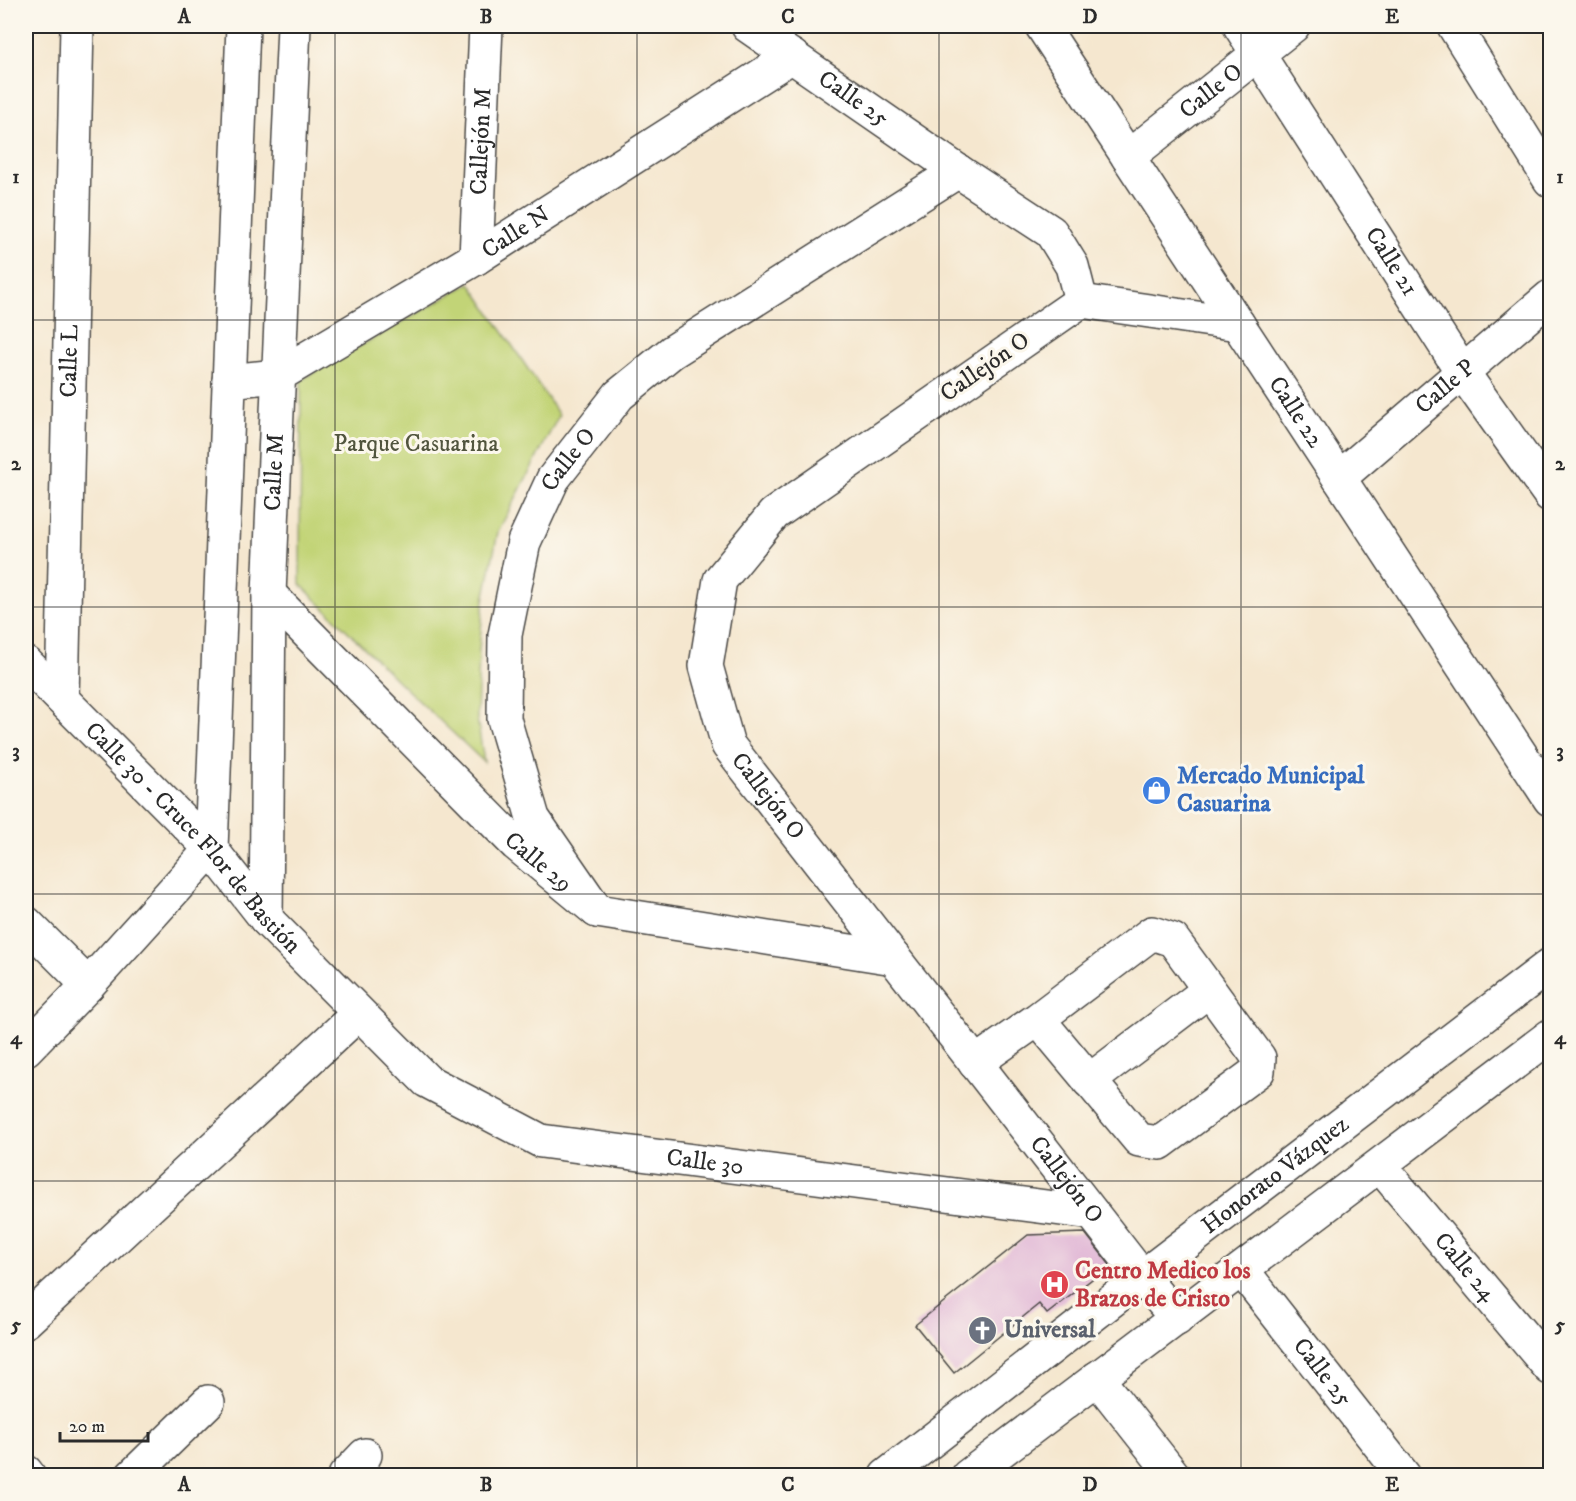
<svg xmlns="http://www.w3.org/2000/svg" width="1576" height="1501" viewBox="0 0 1576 1501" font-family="'IM FELL DW Pica',serif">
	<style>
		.green { fill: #c2d477; stroke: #768051; stroke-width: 1.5 }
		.building { fill: #dfb2d4 }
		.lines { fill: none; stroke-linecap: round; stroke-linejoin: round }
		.minor-casing { stroke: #494744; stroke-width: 36 }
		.minor { stroke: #fff; stroke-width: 33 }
		.grid { fill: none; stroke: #2b2b2b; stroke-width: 1.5; stroke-opacity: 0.55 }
		.labels { text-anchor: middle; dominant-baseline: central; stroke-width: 6; stroke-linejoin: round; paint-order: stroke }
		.street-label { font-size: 24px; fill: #2b2b2b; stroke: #fbf7ec }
		.park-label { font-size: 24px; fill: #51553e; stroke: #fbf7ec }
		.shop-label { font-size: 24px; font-weight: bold; fill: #366cbe; stroke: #fbf7ec; text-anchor: start }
		.health-label { font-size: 24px; font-weight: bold; fill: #be3a42; stroke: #fbf7ec; text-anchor: start }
		.worship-label { font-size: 24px; font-weight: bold; fill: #5b616d; stroke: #fbf7ec; text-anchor: start }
		.neatline { fill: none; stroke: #2b2b2b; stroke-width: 2 }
		.grid-label { font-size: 20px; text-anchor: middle; font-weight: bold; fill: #2b2b2b }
	</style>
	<rect width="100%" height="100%" fill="#fbf7ec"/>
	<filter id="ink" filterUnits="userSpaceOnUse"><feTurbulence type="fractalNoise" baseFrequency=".0167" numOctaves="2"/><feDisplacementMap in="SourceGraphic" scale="12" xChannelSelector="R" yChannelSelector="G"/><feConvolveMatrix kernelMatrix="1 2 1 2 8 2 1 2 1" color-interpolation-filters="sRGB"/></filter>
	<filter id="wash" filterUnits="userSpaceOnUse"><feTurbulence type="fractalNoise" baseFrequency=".008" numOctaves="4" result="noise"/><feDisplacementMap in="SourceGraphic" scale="24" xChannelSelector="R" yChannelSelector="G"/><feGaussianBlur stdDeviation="1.35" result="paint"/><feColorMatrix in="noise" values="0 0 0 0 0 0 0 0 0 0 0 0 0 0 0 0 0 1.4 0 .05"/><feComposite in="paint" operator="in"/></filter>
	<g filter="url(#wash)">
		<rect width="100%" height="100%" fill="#f5e7cf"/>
		<path class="green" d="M470,283L559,415L498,532L484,600L479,650L477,718L484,762L400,683L300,584L301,380Z"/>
		<g id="blocks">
			<path class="building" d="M1085,1233L1110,1265L1047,1314L1039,1304L954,1373L915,1325L1028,1235Z"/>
		</g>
	</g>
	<g filter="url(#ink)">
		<use href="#blocks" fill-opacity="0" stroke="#494744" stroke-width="1.5"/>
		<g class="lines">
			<defs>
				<g id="minor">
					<path id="s1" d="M748,26L958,171L1051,232L1072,266L1081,301"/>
					<path id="s2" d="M1042,26L1550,799"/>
					<path id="s3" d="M1240,26L1463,373L1550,495"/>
					<path d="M1454,26L1550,180"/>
					<path id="s4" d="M1128,157L1293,26"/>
					<path id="s5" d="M476,258L486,26"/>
					<path id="s6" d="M1081,301L774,514L720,580L706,666L728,745L1142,1277L1177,1319"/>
					<path d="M1081,301L1238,324"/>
					<path id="s7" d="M229,381L277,376L476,258L792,56"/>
					<path id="s8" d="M1339,478L1550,297"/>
					<path id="s9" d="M269,594L516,844L597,911L894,958"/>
					<path id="s10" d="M26,663L211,849L266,919L427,1081L541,1141L1092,1213"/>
					<path id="s11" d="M62,699L77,26"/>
					<path id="s12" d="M597,911L533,818L504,719L505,635L524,542L553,479L619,395L672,352L958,171"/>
					<path id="s13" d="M266,919L269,594L294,26"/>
					<path d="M26,923L88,985"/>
					<path d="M26,1049L88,985L211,849L243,26"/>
					<path d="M975,1063L1038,1019L1152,933L1173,940L1259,1058L1258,1071L1160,1143L1139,1140L1038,1019"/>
					<path d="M1089,1081L1209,990"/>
					<path id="s14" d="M1380,1166L1550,1368"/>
					<path id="s15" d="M1242,1270L1404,1476"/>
					<path d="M26,1321L358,1014"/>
					<path d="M1097,1378L1174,1476"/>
					<path d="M26,1472L29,1476"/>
					<path d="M132,1476L208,1402"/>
					<path d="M345,1476L365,1455"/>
					<path id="s16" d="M886,1476L1142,1277L1550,965"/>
					<path d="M968,1476L1550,1036"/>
				</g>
			</defs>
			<use href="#minor" class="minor-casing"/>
			<use href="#minor" class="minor"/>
		</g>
	</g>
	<path class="grid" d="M335,26V1476M637,26V1476M939,26V1476M1241,26V1476M26,320H1550M26,607H1550M26,894H1550M26,1181H1550"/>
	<defs>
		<symbol id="shop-disc" viewBox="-11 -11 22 22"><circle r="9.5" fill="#3f7fe0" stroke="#fbf7ec"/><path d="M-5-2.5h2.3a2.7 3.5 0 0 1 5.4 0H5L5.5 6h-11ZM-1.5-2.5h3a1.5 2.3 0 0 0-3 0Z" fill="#fff"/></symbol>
		<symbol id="hospital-disc" viewBox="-11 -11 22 22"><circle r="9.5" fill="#e0444e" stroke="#fbf7ec"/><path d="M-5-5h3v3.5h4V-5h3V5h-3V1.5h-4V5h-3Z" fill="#fff"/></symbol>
		<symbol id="church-disc" viewBox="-11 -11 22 22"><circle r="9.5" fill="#6b7280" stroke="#fbf7ec"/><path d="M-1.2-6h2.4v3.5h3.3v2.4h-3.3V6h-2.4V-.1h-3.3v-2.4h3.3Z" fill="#fff"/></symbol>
	</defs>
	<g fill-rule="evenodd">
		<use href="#shop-disc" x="1140" y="774" width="33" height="33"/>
		<use href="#hospital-disc" x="1038" y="1268" width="33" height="33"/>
		<use href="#church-disc" x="966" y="1314" width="33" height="33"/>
	</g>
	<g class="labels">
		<g class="street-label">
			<text stroke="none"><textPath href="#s4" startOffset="106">Calle O</textPath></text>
			<text stroke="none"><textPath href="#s1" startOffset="128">Calle 25</textPath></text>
			<text stroke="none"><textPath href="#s5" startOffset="117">Callejón M</textPath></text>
			<text stroke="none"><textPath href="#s7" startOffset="327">Calle N</textPath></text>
			<text stroke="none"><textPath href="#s3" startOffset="280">Calle 21</textPath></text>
			<text stroke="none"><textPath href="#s11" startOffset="338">Calle L</textPath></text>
			<text transform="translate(985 367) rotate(-35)">Callejón O</text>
			<text stroke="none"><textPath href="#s8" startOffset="140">Calle P</textPath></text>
			<text stroke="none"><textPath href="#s2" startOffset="462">Calle 22</textPath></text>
			<text stroke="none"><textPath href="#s12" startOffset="489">Calle O</textPath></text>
			<text stroke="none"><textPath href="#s13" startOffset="447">Calle M</textPath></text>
			<text stroke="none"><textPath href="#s6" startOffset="693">Callejón O</textPath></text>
			<text stroke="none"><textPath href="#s10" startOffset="242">Calle 30 - Cruce Flor de Bastión</textPath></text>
			<text stroke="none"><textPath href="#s9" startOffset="380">Calle 29</textPath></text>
			<text stroke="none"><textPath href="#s10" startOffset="874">Calle 30</textPath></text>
			<text stroke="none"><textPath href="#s16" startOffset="492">Honorato Vázquez</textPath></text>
			<text stroke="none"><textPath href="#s6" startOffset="1179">Callejón O</textPath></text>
			<text stroke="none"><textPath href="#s14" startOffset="132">Calle 24</textPath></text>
			<text stroke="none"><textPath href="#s15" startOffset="130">Calle 25</textPath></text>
		</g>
		<g class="park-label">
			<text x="416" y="444">Parque Casuarina</text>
		</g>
		<g class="shop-label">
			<text x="1177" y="776">Mercado Municipal<tspan x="1177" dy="28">Casuarina</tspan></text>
		</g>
		<g class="health-label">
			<text x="1075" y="1271">Centro Medico los<tspan x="1075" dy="28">Brazos de Cristo</tspan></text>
		</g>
		<g class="worship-label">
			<text x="1004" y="1330">Universal</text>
		</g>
	</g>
	<rect width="1576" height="1501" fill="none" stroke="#fbf7ec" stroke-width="66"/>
	<path d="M60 1432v9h88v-9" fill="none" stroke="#2b2b2b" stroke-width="3"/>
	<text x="69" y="1432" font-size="18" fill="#2b2b2b" stroke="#fbf7ec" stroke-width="4.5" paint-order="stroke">20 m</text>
	<rect x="33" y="33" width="1510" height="1435" class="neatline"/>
	<g class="grid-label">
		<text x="184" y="23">A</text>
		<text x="486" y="23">B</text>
		<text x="788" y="23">C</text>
		<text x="1090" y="23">D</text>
		<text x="1392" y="23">E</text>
		<text x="16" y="183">1</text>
		<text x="1560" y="183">1</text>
		<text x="16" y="470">2</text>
		<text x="1560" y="470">2</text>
		<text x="16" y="757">3</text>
		<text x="1560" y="757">3</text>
		<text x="16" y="1044">4</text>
		<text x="1560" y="1044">4</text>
		<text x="16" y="1331">5</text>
		<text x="1560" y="1331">5</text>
		<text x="184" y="1491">A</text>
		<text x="486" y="1491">B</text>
		<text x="788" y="1491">C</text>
		<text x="1090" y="1491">D</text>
		<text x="1392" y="1491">E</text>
	</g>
</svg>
